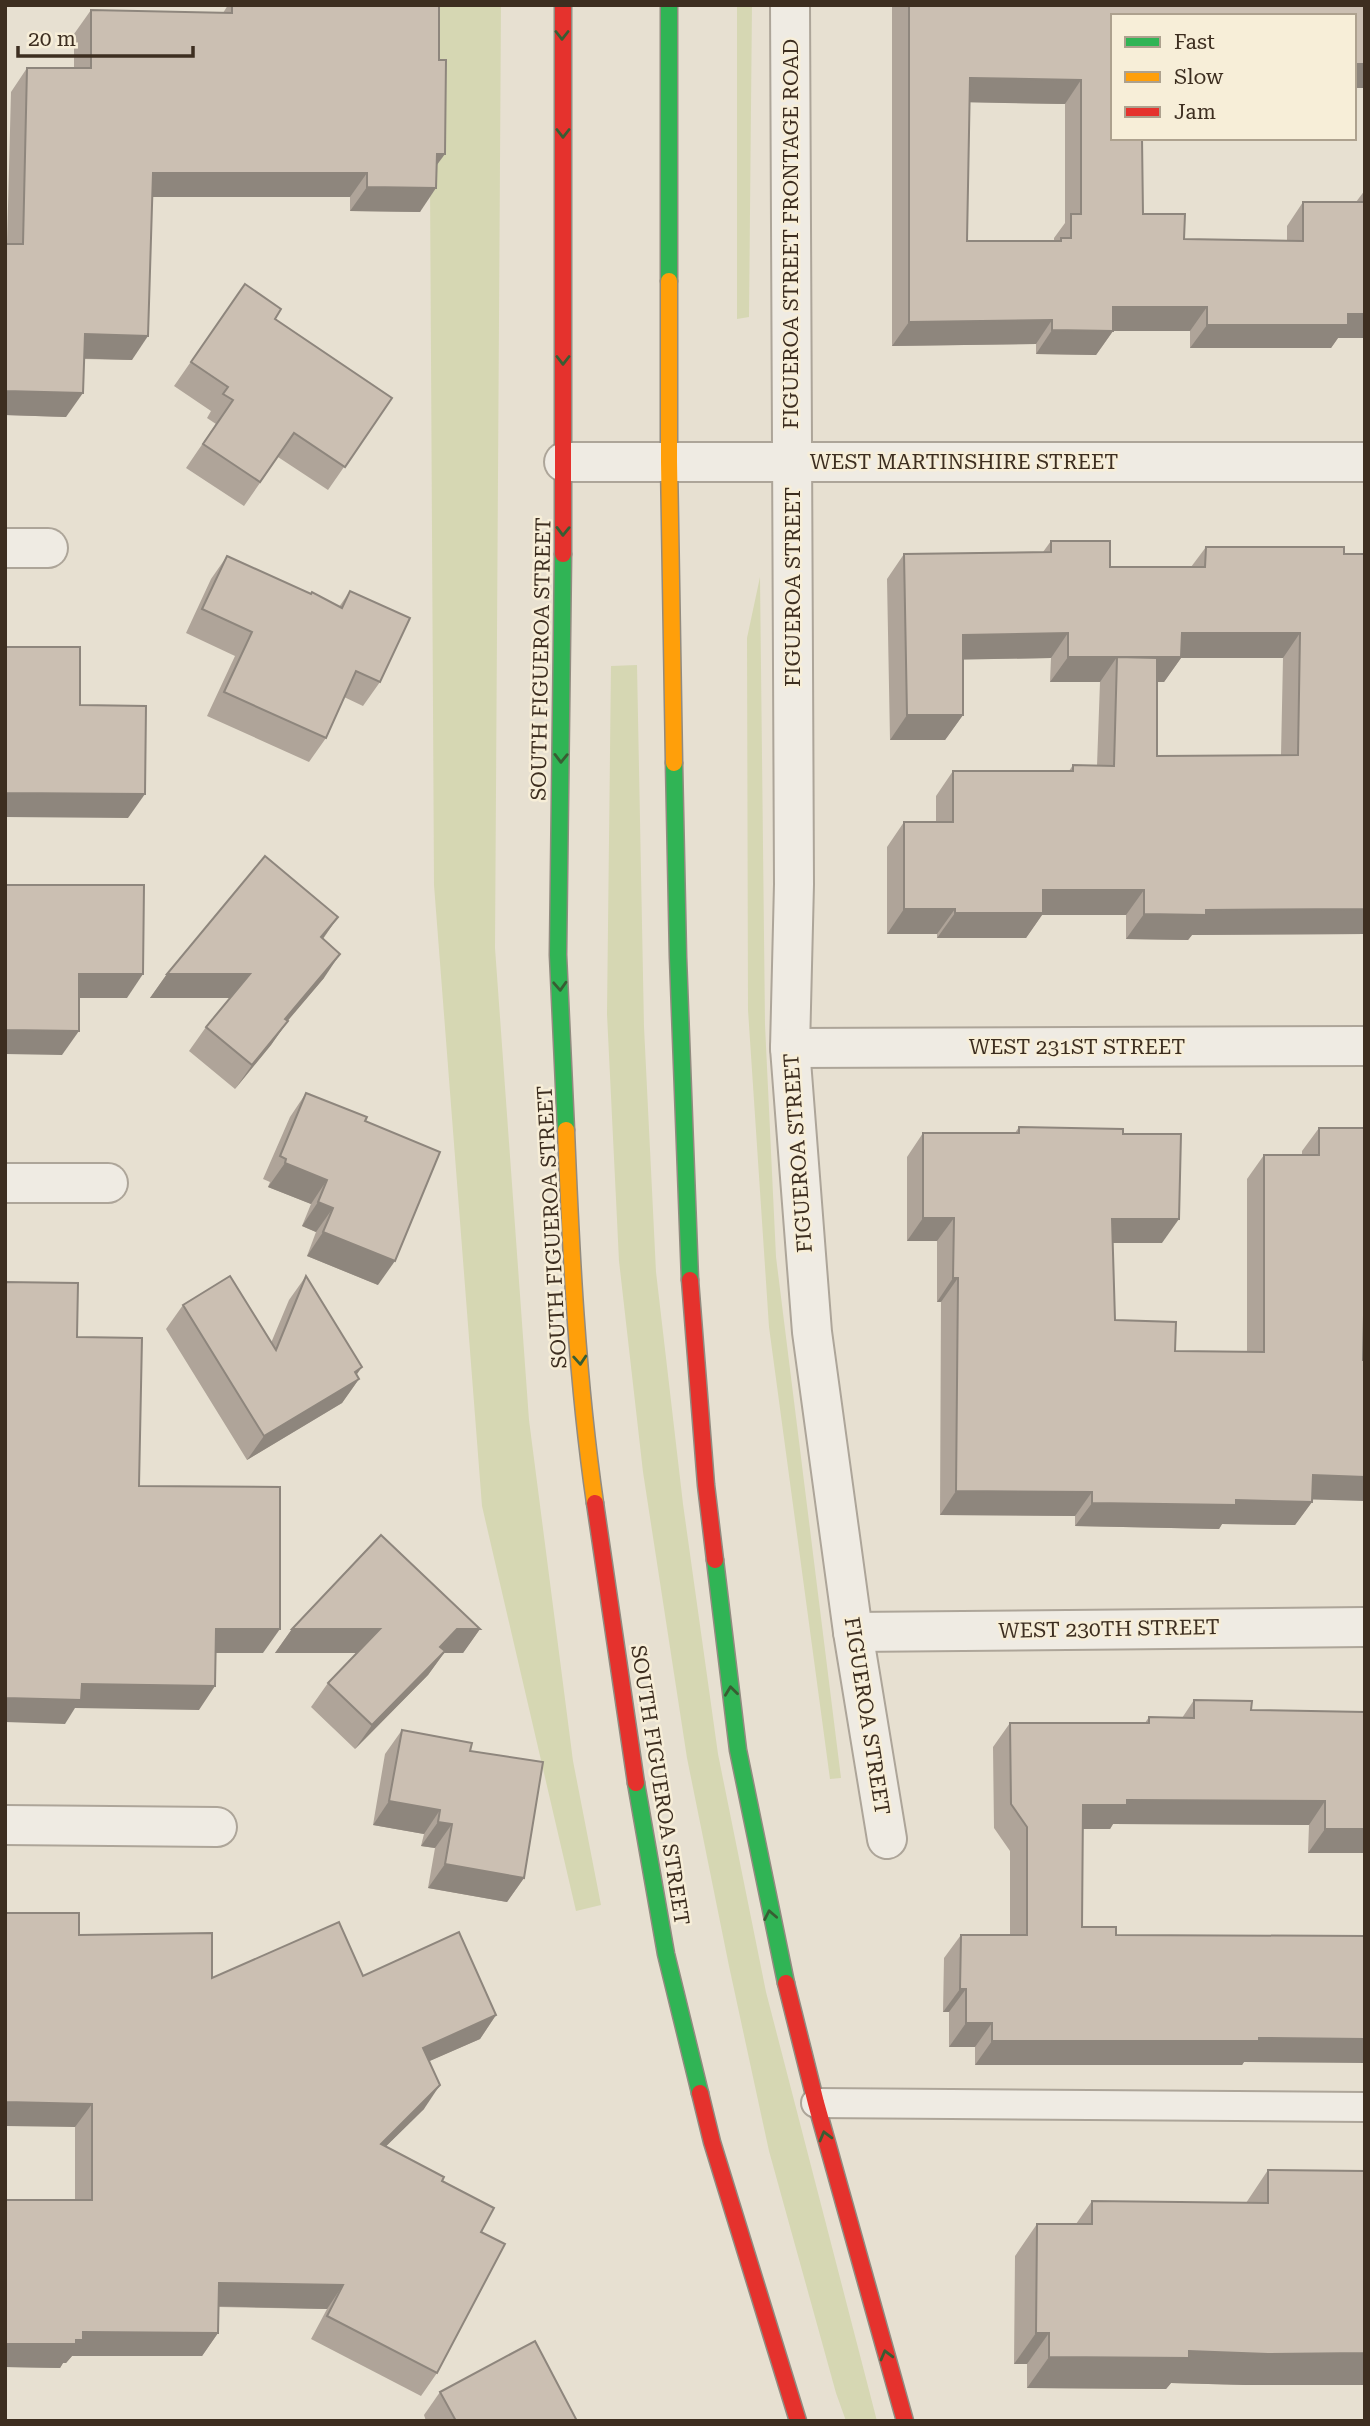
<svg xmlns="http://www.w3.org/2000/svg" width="1370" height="2426" viewBox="0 0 1370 2426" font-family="'Roboto Serif',serif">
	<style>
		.green { fill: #d6d7b3 }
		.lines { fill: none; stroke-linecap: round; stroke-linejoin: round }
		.lane-casing { stroke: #ada599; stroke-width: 32 }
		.street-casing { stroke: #ada599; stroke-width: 42 }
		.fast-casing { stroke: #928b80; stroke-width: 19 }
		.slow-casing { stroke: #928b80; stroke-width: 19 }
		.jam-casing { stroke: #928b80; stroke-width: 19 }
		.lane { stroke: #efebe3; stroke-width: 28 }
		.street { stroke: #efebe3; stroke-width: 38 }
		.fast { stroke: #30b455; stroke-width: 16 }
		.slow { stroke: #ff9f0a; stroke-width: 16 }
		.jam { stroke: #e5322d; stroke-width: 16 }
		.wall { fill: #afa499; fill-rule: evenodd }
		.shaded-wall { fill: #8e867d }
		.building { fill: #cbbfb2; stroke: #8e867d; stroke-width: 2; fill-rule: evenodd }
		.oneway { stroke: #385d33 }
		.labels { text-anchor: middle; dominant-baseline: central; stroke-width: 5; stroke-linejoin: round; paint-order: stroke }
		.street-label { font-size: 21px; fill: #3d2e20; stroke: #f7eed8 }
	</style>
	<rect width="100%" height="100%" fill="#e7e0d1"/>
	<g class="green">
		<path d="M429,5H501L495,948L529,1420L573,1761L601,1905L576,1911L482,1506L434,885Z"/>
		<path d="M737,5H752L749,317L737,319Z"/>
		<path d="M760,577L765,1025L776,1257L841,1778L830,1779L769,1327L748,1010L747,638Z"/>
		<path d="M637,665L644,1027L656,1272L683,1504L718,1754L766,1992L877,2421H846L836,2393L769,2151L729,1966L687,1758L643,1472L619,1261L607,1014L611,666Z"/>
	</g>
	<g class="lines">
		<defs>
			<path id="lane" d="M816,2103L1365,2107"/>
			<g id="street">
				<path d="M790,5L794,884L790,1048L812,1332L853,1632L887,1839"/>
				<path d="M564,462H1365"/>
				<path d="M5,548H48"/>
				<path d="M790,1048L1365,1046"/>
				<path d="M5,1183H108"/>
				<path d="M853,1632L1365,1627"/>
				<path d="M5,1825L217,1827"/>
			</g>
			<g id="fast">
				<path d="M669,5V281"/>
				<path d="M563,554L558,955L566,1130"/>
				<path d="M674,763L678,957L690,1280"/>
				<path d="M715,1560L738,1750L786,1983"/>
				<path d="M636,1783L666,1954L700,2093"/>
			</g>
			<g id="slow">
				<path d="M669,281V462L674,763"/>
				<path d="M566,1130C571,1254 577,1379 595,1503"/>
			</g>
			<g id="jam">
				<path d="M563,554V5"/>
				<path d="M690,1280L706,1485L715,1560"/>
				<path d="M595,1503L636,1783"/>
				<path d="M786,1983L816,2103L905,2421"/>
				<path d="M700,2093L712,2142L798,2421"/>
			</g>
		</defs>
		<use href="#lane" class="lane-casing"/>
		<use href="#street" class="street-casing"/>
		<use href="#fast" class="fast-casing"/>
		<use href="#slow" class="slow-casing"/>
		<use href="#jam" class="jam-casing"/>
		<use href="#lane" class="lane"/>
		<use href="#street" class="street"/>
		<use href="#fast" class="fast"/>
		<use href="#slow" class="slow"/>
		<use href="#jam" class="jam"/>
	</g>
	<g class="wall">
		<path d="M228,5H439L437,165L420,212L350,211V197H152L132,360L84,359L66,417L5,415V244H7L11,92L27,68H74V34L91,10L223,13Z"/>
		<path d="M892,5H1365V88H1354L1113,16L1143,214L1184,239L1287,240V226L1303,202H1356L1365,190V338H1338L1331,348H1190V331H1113L1096,355L1036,354V344L892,346ZM970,102L1065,104V223L1054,238V241H967Z"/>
		<path d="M245,284L275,319L392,398L328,490L278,457L244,506L186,468L216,424L207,418L211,411L174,386Z"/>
		<path d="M1051,541L1110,567H1191L1206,547L1365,554V934L1192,935L1188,940L1126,939V915H1042L1026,938H937V934H887V847L904,822H936V796L953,771H1069L1073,765L1097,766L1100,682H1050L1051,658L963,659V715L945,740H890L887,579L904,554L1043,552ZM1181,658H1283L1281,755L1157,756V682H1164Z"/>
		<path d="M227,556L339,607L350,591L380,682L363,706L344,697L326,738L309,762L207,716L235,656L186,633L211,579Z"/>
		<path d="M338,917L323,939L324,978L287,1021L271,1045L235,1089L189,1051L206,1027L230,998H150L167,974Z"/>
		<path d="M306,1093L365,1121L378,1285L307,1256L316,1232L302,1226L311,1204L268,1187L270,1182L263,1179L290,1117Z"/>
		<path d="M1019,1127L1123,1134L1162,1243H1112L1115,1320L1175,1351L1247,1352V1179L1264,1155H1302V1151L1319,1128L1312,1502L1295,1525L1222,1524L1219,1529L1075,1526V1516L940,1515L941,1302H937V1241H907V1157L923,1133H1015Z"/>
		<path d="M306,1276L359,1379L342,1403L247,1460L166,1329L183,1305L271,1343L289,1300Z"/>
		<path d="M381,1535L480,1629L463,1653H444L428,1675L355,1749L311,1707L328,1683L357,1653H275L292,1629Z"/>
		<path d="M1194,1700L1251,1710L1365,1712V1853H1308L1309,1825L1113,1824L1110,1829H1083L1082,1927L1116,1935L1244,2062L1242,2065H975V2047H949V2012H943L944,1958L961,1935H1010V1851L994,1828L993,1747L1010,1723H1145L1149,1717L1182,1718Z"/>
		<path d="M402,1730L470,1751L524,1878L507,1902L428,1888L435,1848L421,1846L424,1834L373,1825L385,1754Z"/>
		<path d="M79,1935L212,1978L363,1976L496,2015L480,2039L429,2061L424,2109L386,2146L442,2181L481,2232L437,2373L421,2396L311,2339L327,2309L219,2307L218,2333L202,2356H72L66,2363H63L60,2368L5,2367V2200H75V2127Z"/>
		<path d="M1268,2170L1365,2171L1246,2385L1171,2383L1166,2389L1027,2388V2364H1014L1015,2256L1037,2224H1076L1092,2201L1246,2203Z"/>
		<path d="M440,2392L577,2421H426L424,2415Z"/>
	</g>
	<g class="shaded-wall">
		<rect x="1354" y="64" width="11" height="24"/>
		<path d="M970,78L1081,80L1065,104L953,102Z"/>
		<path d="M437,154H445L428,177Z"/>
		<path d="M153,173H367L350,197H136Z"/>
		<path d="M367,187L436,188L420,212L350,211Z"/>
		<path d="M1113,307H1207L1190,331H1096Z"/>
		<path d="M1348,314H1365V338H1338L1331,348H1190L1207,325Z"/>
		<path d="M1052,320L1036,344L892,346L909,322Z"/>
		<path d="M1052,330L1113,331L1096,355L1036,354Z"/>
		<path d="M85,334L148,336L132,360L68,358Z"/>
		<path d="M5,391L83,393L66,417L5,415Z"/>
		<path d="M1068,633L1051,658L945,660L963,635Z"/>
		<path d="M1182,633H1300L1283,658H1181L1164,682H1116L1117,657L1100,682H1050L1068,657Z"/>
		<path d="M907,715H963L945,740H890Z"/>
		<path d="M5,793L145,794L128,818L5,817Z"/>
		<path d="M1043,890H1144L1126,915H1042L1026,938H937L955,913Z"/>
		<path d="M904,909H955L937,934H887Z"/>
		<path d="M1365,909V934L1192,935L1188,940L1126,939L1144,914L1206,910Z"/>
		<path d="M338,917L321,941V937Z"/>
		<path d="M340,954L324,978L269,1043L285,1019Z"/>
		<path d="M79,974H143L127,998H62Z"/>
		<path d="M167,974H250L233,998H150Z"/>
		<path d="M288,1021L271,1045L235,1089L252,1065Z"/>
		<path d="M5,1030H6L79,1031L62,1055L5,1054Z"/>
		<path d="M285,1163L327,1180L311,1204L268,1187Z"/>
		<path d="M318,1202L333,1208L316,1232L302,1226Z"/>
		<path d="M923,1218H954L937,1241H907Z"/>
		<path d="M1112,1219H1179L1162,1243H1095Z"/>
		<path d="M323,1232L395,1261L378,1285L307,1256Z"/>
		<path d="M953,1278H958L941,1302H937Z"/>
		<path d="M362,1367L350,1384L359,1379L342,1403L247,1460L264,1436Z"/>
		<path d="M1313,1475L1365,1477V1501L1296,1499Z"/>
		<path d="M956,1491L1092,1492L1075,1516L940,1515Z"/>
		<path d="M1236,1500L1312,1502L1295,1525L1222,1524L1219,1529L1075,1526L1092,1503Z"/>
		<path d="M216,1629H280L263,1653H199Z"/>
		<path d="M292,1629H380L363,1653H275Z"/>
		<path d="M457,1629H480L463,1653H444L428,1675L355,1749L372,1725Z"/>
		<path d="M82,1684L215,1686L199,1710L75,1708L65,1724L5,1722V1698Z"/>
		<path d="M1127,1800L1325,1801L1309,1825L1113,1824L1110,1829H1066L1083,1805Z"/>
		<path d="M389,1801L440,1810L424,1834L373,1825Z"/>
		<path d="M438,1822L452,1824L435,1848L421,1846Z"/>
		<path d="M1325,1829H1365V1853H1308Z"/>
		<path d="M445,1864L524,1878L507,1902L428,1888Z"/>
		<path d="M960,1989H966L949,2012H943Z"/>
		<path d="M496,2015L480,2039L407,2071L423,2048Z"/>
		<path d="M966,2023H992L975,2047H949Z"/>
		<path d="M1259,2038L1365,2039V2063L1244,2062L1242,2065H975L992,2041Z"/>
		<path d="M440,2085L424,2109L364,2168L381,2144Z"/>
		<path d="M5,2102L92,2104L75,2127L5,2126Z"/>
		<path d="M219,2283L343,2285L327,2309L203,2306Z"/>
		<path d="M83,2332L218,2333L202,2356H72L66,2363H63L60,2368L5,2367V2344Z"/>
		<path d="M1036,2333H1049L1027,2364H1014Z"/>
		<path d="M1189,2351L1365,2353V2385H1246L1171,2383L1166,2389L1027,2388L1049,2357Z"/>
	</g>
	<g class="building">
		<path d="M232,5H439V60H446L445,154H437L436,188L367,187V173H153L148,336L85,334L83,393L5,391V244H23L27,68H91V10L232,13Z"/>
		<path d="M909,5H1365V64H1354V16H1113V138H1142L1143,214H1185L1184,239L1303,241V202H1365V314H1348V325H1207V307H1113V331L1052,330V320L909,322ZM970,78L1081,80V214H1071V238H1061V241H967Z"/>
		<path d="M245,284L281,309L275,319L392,398L345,467L294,433L260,482L203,444L233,400L223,394L228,387L191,362Z"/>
		<path d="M1051,541H1110V567H1205L1206,547H1344V554H1365V909L1206,910V915L1144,914V890H1043V913H955V909H904V822H953V771H1073V765L1114,766L1117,657L1157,658V756L1298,755L1300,633H1182L1181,657H1068V633L963,635V715H907L904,554L1051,552Z"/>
		<path d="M227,556L311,594L312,592L342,608L350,591L410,618L380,682L356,671L326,738L224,692L252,632L202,609Z"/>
		<path d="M5,647H80V705L146,706L145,794L5,793Z"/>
		<path d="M265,856L338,917L321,937L340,954L285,1019L288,1021L252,1065L206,1027L250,974H167Z"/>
		<path d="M5,885H144L143,974H79V1031L6,1030L5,1051Z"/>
		<path d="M306,1093L367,1117L365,1121L440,1152L395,1261L323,1232L333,1208L318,1202L327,1180L285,1163L286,1159L280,1156Z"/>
		<path d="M1019,1127L1123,1129V1134H1181L1179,1219H1112L1115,1320L1176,1322L1175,1351L1264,1352V1155H1319V1128H1365V1271L1363,1360H1365V1477L1313,1475L1312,1502L1236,1500V1505L1092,1503V1492L956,1491L958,1278H953L954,1218H923V1133H1019Z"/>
		<path d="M230,1276L276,1350L306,1276L362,1367L355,1372L359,1379L264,1436L183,1305Z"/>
		<path d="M5,1282L78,1283L77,1337L142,1338L139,1486L280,1487V1629H216L215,1686L82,1684L81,1700L5,1698Z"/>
		<path d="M381,1535L480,1629H457L440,1647L445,1651L372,1725L328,1683L380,1629H292Z"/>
		<path d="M1194,1700L1252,1701L1251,1710L1365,1712V1829H1325V1801L1127,1800V1805H1083L1082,1927H1116V1935L1365,1936V2039L1259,2038V2041H992V2023H966V1989H960L961,1935H1027V1827L1011,1804L1010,1723H1149V1717L1194,1718Z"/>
		<path d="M402,1730L472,1743L470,1751L543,1762L524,1878L445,1864L452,1824L438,1822L440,1810L389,1801Z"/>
		<path d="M5,1913H79V1935L212,1933V1978L339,1922L363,1976L459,1932L496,2015L423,2048L440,2085L381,2144L444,2177L442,2181L494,2208L481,2232L505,2244L437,2373L327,2316L343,2285L219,2283L218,2333L83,2332V2340H76V2344H5V2200H92V2104L5,2102Z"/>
		<path d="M1268,2170L1365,2171V2353L1268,2354L1189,2351V2358L1049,2357V2333H1036L1037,2224H1092V2201L1268,2203Z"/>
		<path d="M535,2341L577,2421H456L440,2392Z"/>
	</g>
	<defs><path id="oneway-chevron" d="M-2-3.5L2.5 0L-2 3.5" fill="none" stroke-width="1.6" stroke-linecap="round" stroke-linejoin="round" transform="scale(1.75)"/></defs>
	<g class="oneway">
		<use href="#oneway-chevron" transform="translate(562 35) rotate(90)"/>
		<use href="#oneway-chevron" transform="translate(563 133) rotate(90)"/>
		<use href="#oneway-chevron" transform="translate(563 360) rotate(90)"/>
		<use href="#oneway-chevron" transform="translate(563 531) rotate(91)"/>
		<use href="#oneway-chevron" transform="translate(561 758) rotate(91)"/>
		<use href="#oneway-chevron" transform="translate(560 986) rotate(87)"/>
		<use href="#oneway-chevron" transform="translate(580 1360) rotate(86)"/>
		<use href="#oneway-chevron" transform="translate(731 1691) rotate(-97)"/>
		<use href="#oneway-chevron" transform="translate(770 1915) rotate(-101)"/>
		<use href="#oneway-chevron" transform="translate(825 2136) rotate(-105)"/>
		<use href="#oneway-chevron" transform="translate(886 2355) rotate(-105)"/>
	</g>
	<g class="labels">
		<g class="street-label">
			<text transform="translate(791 234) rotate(-90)">FIGUEROA STREET FRONTAGE ROAD</text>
			<text x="964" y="462">WEST MARTINSHIRE STREET</text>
			<text transform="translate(793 587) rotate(-90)">FIGUEROA STREET</text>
			<text transform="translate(541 659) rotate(-89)">SOUTH FIGUEROA STREET</text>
			<text x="1077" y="1047">WEST 231ST STREET</text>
			<text transform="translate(798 1153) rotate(-94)">FIGUEROA STREET</text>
			<text transform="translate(552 1227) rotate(-93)">SOUTH FIGUEROA STREET</text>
			<text transform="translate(1109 1629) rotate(-1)">WEST 230TH STREET</text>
			<text transform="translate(867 1716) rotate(81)">FIGUEROA STREET</text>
			<text transform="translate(660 1785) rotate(81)">SOUTH FIGUEROA STREET</text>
		</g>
	</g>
	<rect width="1370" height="2426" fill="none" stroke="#3d2e20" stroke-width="14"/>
	<rect x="1111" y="14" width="245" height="126" fill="#f7eed8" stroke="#ada18e" stroke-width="2"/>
	<rect x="1125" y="37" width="35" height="10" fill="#30b455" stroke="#ada18e" stroke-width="2"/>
	<text x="1174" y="49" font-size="21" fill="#3d2e20">Fast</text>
	<rect x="1125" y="72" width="35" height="10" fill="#ff9f0a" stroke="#ada18e" stroke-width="2"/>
	<text x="1174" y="84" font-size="21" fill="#3d2e20">Slow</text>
	<rect x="1125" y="107" width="35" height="10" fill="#e5322d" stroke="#ada18e" stroke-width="2"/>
	<text x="1174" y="119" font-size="21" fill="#3d2e20">Jam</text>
	<path d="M18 46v10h175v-10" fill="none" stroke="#3d2e20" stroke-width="3.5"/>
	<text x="28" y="46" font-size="21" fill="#3d2e20" stroke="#f7eed8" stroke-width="5" paint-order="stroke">20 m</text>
</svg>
